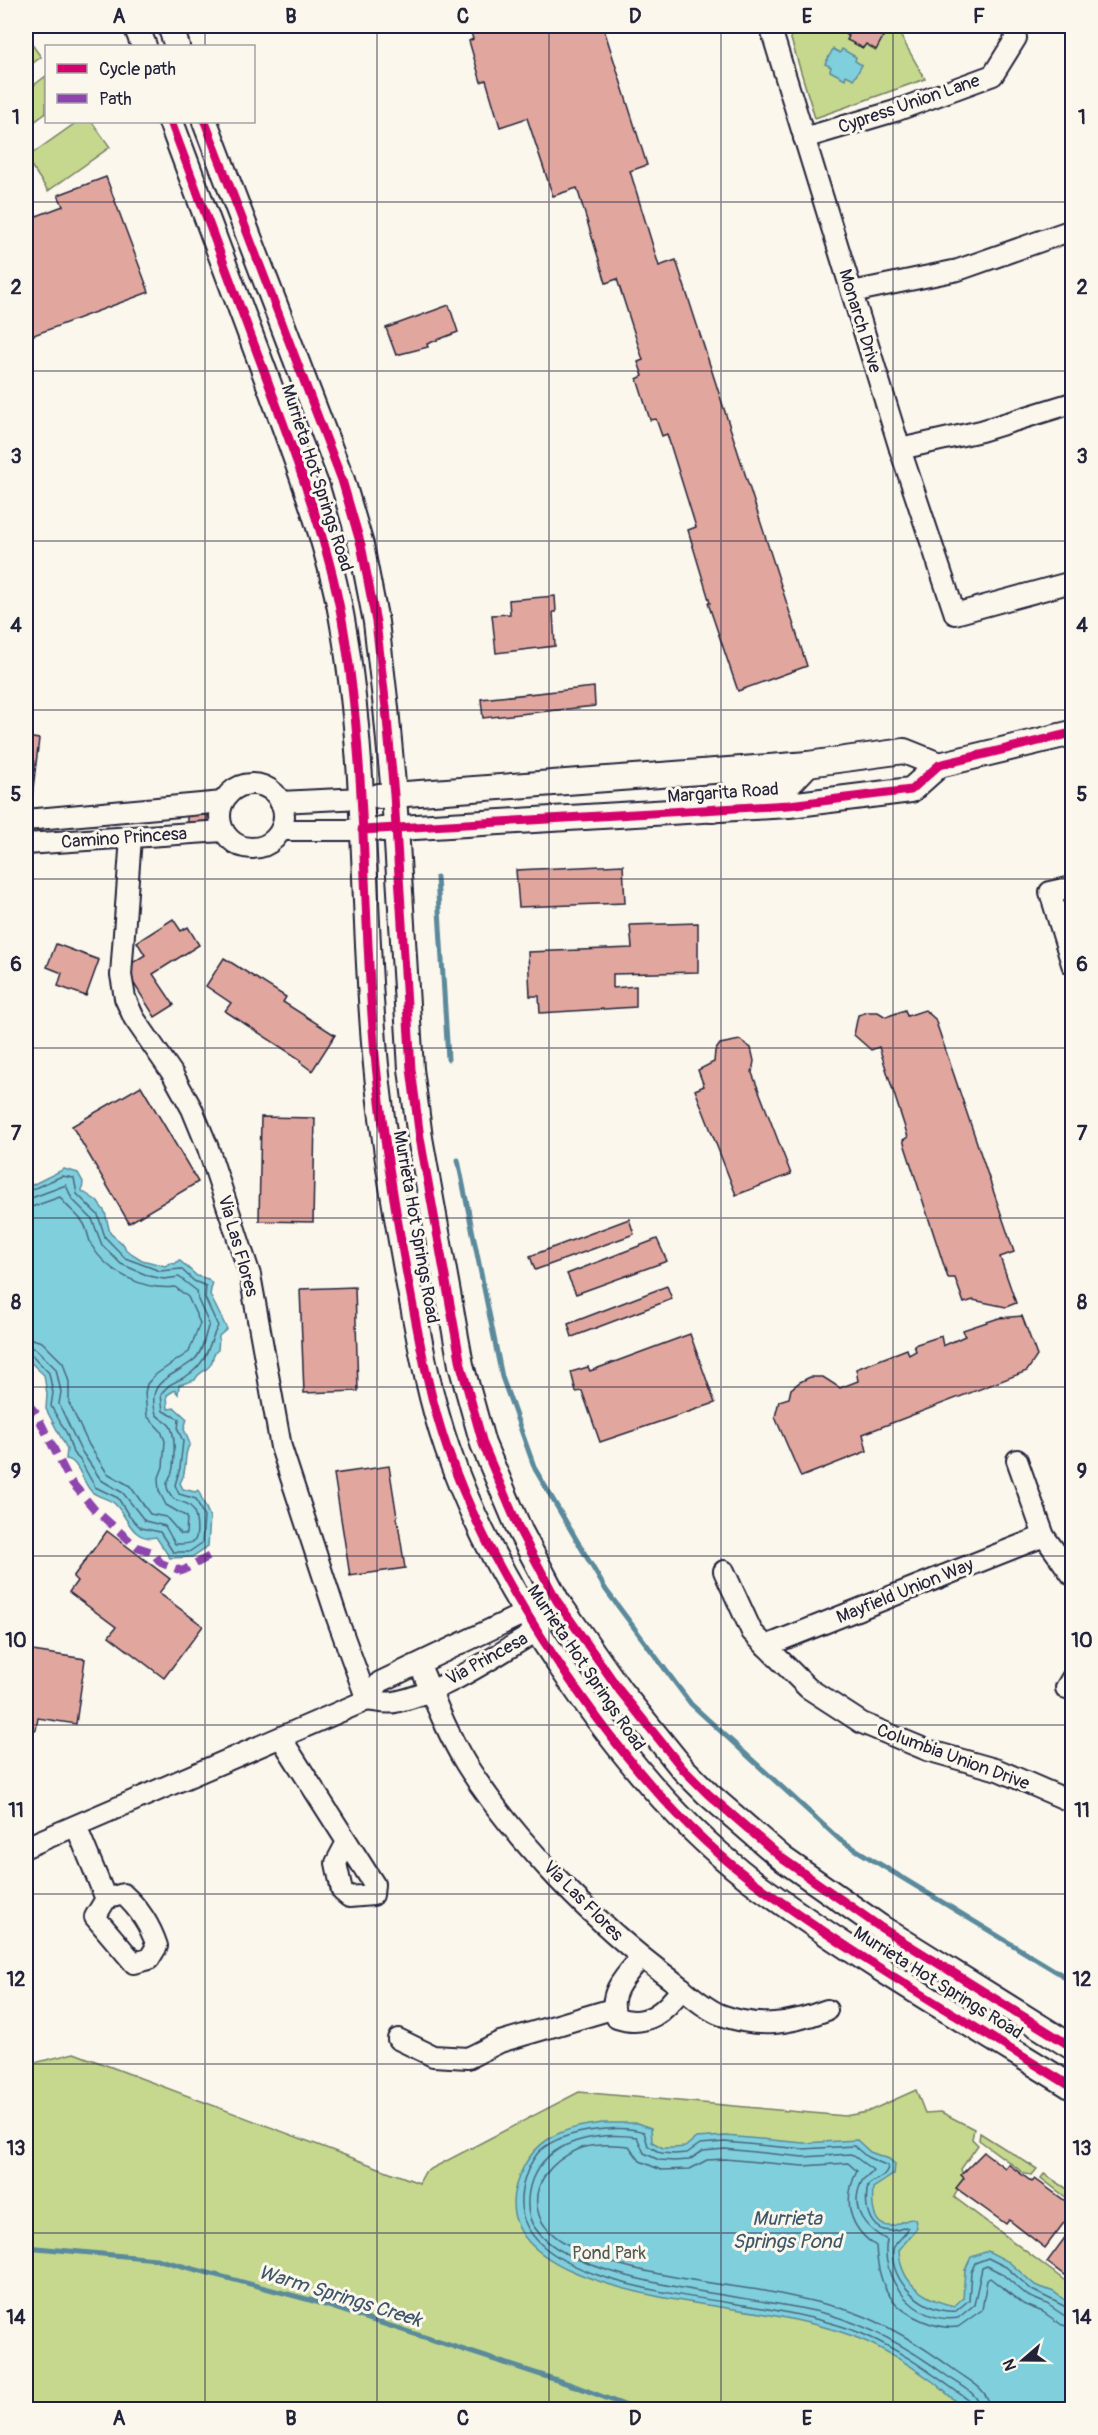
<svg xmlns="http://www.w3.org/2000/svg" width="1098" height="2435" viewBox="0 0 1098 2435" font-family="Pangolin,sans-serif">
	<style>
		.green { fill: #c5d88d; stroke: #747d64; stroke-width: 1.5 }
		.water { fill: #80cfdd; stroke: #5a8a9c; stroke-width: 1.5 }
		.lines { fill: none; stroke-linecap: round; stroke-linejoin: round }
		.shore { stroke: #48677c; stroke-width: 1.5 }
		.stream { stroke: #5a8a9c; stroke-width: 5 }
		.building { fill: #e1a79e; stroke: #22223b; stroke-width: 1.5 }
		.minor-casing { stroke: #22223b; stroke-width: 24 }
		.major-casing { stroke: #22223b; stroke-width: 28 }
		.minor { stroke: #fbf7ec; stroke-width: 20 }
		.major { stroke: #fbf7ec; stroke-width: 24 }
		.quiet { stroke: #8e44ad; stroke-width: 8; stroke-dasharray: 15 8; stroke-linecap: butt }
		.cycleway-casing { stroke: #fbf7ec; stroke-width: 13 }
		.cycleway { stroke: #d6006c; stroke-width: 9 }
		.grid { fill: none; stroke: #22223b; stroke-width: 1.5; stroke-opacity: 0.55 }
		.labels { text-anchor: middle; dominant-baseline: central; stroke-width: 6; stroke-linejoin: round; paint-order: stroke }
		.street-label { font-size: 18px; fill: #22223b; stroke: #fbf7ec }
		.park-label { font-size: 18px; fill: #535954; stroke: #fbf7ec }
		.water-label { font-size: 20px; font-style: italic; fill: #3e566c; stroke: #fbf7ec }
		.neatline { fill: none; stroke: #22223b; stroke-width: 2 }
		.grid-label { font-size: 20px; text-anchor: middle; font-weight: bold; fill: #22223b }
	</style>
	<rect width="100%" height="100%" fill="#fbf7ec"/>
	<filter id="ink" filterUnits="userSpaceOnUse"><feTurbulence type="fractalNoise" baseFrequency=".0167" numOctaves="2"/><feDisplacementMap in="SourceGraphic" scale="12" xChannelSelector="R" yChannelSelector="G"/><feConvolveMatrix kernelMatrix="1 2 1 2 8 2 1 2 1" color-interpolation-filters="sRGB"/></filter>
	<g filter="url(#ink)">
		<g class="green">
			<path d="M787,26H895L925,79L815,118Z"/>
			<path d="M26,36L41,57L26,68Z"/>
			<path d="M46,76V113L26,128V91Z"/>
			<path d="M77,122H92L110,147L48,191L26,158Z"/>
			<path d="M74,2053L419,2183L425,2172L579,2092L845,2116L867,2112L916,2090L925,2113L941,2112L974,2129L972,2139L978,2145L961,2169L964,2178L954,2197L1072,2286V2409H26V2065Z"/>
			<path d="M980,2133L1037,2169L1032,2175L1025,2174L979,2140Z"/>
			<path d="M1044,2174L1072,2192V2202L1041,2178Z"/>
		</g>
		<g class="water">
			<path d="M833,49L840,53L842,49L856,57L855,61L862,65L854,79L846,75L845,79L830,71L831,67L825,64Z"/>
			<path d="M64,1169L78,1173L83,1182L82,1191L97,1201L105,1212L110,1233L124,1245L126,1250L142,1260L165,1266L171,1263L175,1264L179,1260L197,1276L208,1279L212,1284L210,1295L227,1329L219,1336L218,1350C211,1355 214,1358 211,1364C207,1371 198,1372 195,1380L179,1385L178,1394L175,1390L167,1395L168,1409L175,1408L187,1419L184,1429L190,1444C182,1454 189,1470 180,1483L183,1489L195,1492L198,1490L210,1517L208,1546L192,1557L170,1558L156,1537C132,1542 128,1517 115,1504C109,1498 96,1497 91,1491C82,1482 79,1460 66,1459L67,1449L46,1409L47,1394L44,1375L28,1360L26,1320L28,1302L26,1300V1188Z"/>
			<path d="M603,2123H637L651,2128L652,2142L663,2148H674L685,2147L696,2138L726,2136L804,2143L857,2140L870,2152L889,2159L895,2164L894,2174L873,2188C872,2201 871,2228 892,2226C901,2224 905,2218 915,2219L917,2228L899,2250C900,2283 923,2299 954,2306L963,2298L965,2270L971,2257L988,2251L1009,2262L1035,2285L1054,2292L1072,2306V2409C1048,2410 1024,2410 1000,2410C991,2410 981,2411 972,2410C959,2407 943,2389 932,2381C906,2362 875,2343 844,2333C817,2324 788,2318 760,2313C694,2302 460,2283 524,2166C541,2135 570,2126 603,2123Z"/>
		</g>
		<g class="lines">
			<g class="shore">
				<path d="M26,1192L62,1176L74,1178L77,1194L98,1215L105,1237L125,1258L160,1271L181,1269L194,1281L206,1286L205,1298L218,1326C208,1344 209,1359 191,1373C181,1381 167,1382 161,1395L163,1411L179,1419L178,1430L183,1441L180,1468L175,1485L179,1494L196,1499L204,1517L202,1543L189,1552H173L160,1532L141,1528L129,1516L118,1498L95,1487L80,1460L73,1453L67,1434L51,1406L53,1393L49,1373L32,1355L26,1354"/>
				<path d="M26,1200L66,1185L72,1199L92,1219L102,1245L121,1264L149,1276L164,1279L179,1277L197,1291L198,1300L209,1324C205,1334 203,1352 195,1359C175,1377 145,1378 156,1414C159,1419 168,1422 170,1426C176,1436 174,1456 173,1468C171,1482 160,1481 173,1498C178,1502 186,1502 190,1506C197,1511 199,1536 194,1541C188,1545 181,1544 175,1544L165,1526L145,1521L123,1493L101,1480L80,1449L59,1404L61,1392L56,1369L36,1349L26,1346"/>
				<path d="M26,1209L60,1197C66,1207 78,1214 84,1224C88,1231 88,1239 92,1246C108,1273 145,1291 175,1287L188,1297L200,1323L189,1352L155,1375L147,1384L145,1393L147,1416L161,1431L165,1441L163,1467L158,1480L159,1491L166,1505L187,1517L186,1534H181L166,1517L150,1514L130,1486L107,1473L89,1445L69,1403V1382L63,1363L42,1342L26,1337"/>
				<path d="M974,2410L971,2402C933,2374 892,2343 847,2328C820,2319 791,2313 763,2308C703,2297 526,2285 521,2205C520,2188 527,2167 537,2154C556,2131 618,2123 644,2132L648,2146L661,2153L674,2154L687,2153L700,2144L725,2142L803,2149L854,2146L867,2157L888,2166C887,2177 875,2179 868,2185C862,2212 873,2241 905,2227L908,2228C906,2237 894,2241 893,2250C889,2282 925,2314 956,2311L969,2300L971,2272L975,2263L988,2258L1006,2267L1032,2290L1072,2310"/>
				<path d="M981,2410C980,2394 959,2384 947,2376C911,2349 870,2326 827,2314C759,2295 573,2286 535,2228C525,2215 527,2194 532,2180C548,2139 599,2132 637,2137L644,2153L659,2160L674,2161L689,2160L703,2151L725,2149L803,2157L851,2154L873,2170C870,2175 864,2176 861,2183C849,2210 866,2229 887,2240C879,2278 915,2325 958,2318L974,2305L982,2268L987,2266L1001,2273L1028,2296L1047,2304L1065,2316L1072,2318"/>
				<path d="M990,2410C990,2390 970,2381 956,2371C925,2348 890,2325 853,2312C825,2303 794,2297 765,2291C716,2283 556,2268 539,2215C529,2184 553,2160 579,2149C593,2143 614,2145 629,2146L640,2161L661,2170L690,2169L707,2160L725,2159L803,2166L848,2163L857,2171C842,2201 849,2228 876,2246C877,2264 880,2284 892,2299C905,2316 937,2330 958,2327L982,2310L987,2280L990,2278L1023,2304L1043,2312L1062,2325L1072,2327"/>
			</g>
			<g class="stream">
				<path d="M437,877L448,1059"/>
				<path d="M458,1160L502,1377L535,1469L606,1590L691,1704L840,1840L1072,1981"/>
				<path d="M26,2247L156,2259L310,2300L575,2386L637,2410"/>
			</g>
		</g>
		<g class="building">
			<path d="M469,26H603L647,165L630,171L659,266L676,260L807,666L738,691L708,603H710L688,530L696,527L667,434L662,436L656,419L650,420L637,379L643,376L638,362L643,360L617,279L606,283L577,188L553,196L527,118L500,127L486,80L481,82L469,41L473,39Z"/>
			<path d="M840,26H865L883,37L876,50L866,44L863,48L847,40L849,36L838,30Z"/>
			<path d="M106,177L149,292L26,338V220L63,206L58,195Z"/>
			<path d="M449,305L458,332L427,344L428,347L396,355L386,328Z"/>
			<path d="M555,596L556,612H553L555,646L496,653L492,615L510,614L509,600Z"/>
			<path d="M594,687L595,706L483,718L481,699Z"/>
			<path d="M26,737L39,739L31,805L26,804Z"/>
			<path d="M187,815H207V826L187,827Z"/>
			<path d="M623,865L625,903L519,907L516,870Z"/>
			<path d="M173,919L181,931L188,927L199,945L153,974L174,1005L155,1017L124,968L145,955L137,942Z"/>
			<path d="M698,923V972L613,974V988L636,986V1007L540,1013L539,996H530L528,952L632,948L630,925Z"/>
			<path d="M56,944L99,960L86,996L58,986L62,973L47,967Z"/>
			<path d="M224,958L286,997L283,1002L335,1035L312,1071L300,1062L301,1060L225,1011L231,1003L206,986Z"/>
			<path d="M905,1010L907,1016L925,1010L935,1019L1014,1252L1000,1257L1016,1303L1006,1307L973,1300L964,1303L955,1278H948L903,1140L908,1137L879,1047L871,1050L854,1035L858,1015L868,1012H878L886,1017Z"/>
			<path d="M740,1040L751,1048L754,1061L752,1073L791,1174L736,1195L695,1090L704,1086L698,1070L714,1062L715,1051L720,1044Z"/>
			<path d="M141,1086L198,1182L129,1223L72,1126Z"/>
			<path d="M261,1117L315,1118L313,1222L259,1221Z"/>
			<path d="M629,1219L634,1234L535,1270L530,1256Z"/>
			<path d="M657,1239L667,1261L576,1294L567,1274Z"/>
			<path d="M667,1286L672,1299L572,1337L568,1324Z"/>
			<path d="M355,1287L358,1391L304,1393L300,1289Z"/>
			<path d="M1022,1316L1037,1356L1027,1371L863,1434L867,1451L801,1477L775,1417L779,1401L789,1398L791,1389L800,1382L810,1377H823L840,1388L858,1381L856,1369L907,1349L909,1355L916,1351L914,1345L941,1336L943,1346L965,1336L963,1330L999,1318Z"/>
			<path d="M690,1334L715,1403L600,1442L582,1391L576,1392L571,1372L588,1367L590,1371Z"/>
			<path d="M389,1466L405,1568L350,1576L334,1474Z"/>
			<path d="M26,1522L34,1554L26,1556Z"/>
			<path d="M107,1531L170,1579L159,1593L203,1626L164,1678L109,1636L116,1627L69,1592L77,1581L73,1577Z"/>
			<path d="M26,1650L85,1659L76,1724L38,1718L36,1730L26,1729Z"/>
			<path d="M984,2152L1005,2168L1008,2164L1032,2182L1035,2179L1072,2206V2212L1045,2248L1009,2220L1006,2224L956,2188L964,2178L961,2175Z"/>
			<path d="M1072,2228V2281L1047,2262Z"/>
		</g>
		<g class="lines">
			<defs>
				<g id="minor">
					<path d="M770,26L900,449L955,614L1072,582"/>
					<path d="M804,138L895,111L993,75L1016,38L1012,26"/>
					<path d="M852,292L958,270L1072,230"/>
					<path d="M900,449L981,431L1072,403"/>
					<circle cx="252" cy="816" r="32"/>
					<path d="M280,802L362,798"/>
					<path d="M26,820L223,802"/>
					<path d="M281,830H362"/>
					<path d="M131,837L121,975L125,998L134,1018L172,1073L192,1109L208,1148L250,1275L281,1447L337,1618L367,1700"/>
					<path d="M26,844L223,831"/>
					<path d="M1072,887L1050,892L1072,964"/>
					<path d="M1017,1460L1044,1536L1072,1575"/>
					<path d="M724,1571L752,1632L808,1688L862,1723L927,1750L998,1770L1072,1802"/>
					<path d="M766,1646L1044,1536"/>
					<path d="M420,1665C434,1699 447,1733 466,1764C514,1840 597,1925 669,1978C685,1990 703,2008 721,2015C759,2029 790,2024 827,2010"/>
					<path d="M1066,1688L1072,1678"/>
					<path d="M367,1700C376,1701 387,1704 395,1702C446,1691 493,1657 537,1631L544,1620"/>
					<path d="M281,1738L374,1884L373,1895L349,1897L342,1891L336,1863L347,1842"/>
					<path d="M76,1826L106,1899L95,1917L134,1963L149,1959L157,1946C150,1925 140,1909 123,1894L106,1899"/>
					<path d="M26,1847L367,1700L380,1682L525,1613L557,1601"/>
					<path d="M641,1958C627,1974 605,1995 617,2018C647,2028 665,2012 682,1988"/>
					<path d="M398,2039L433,2056L468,2058L500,2042L612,2009"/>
				</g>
				<g id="major">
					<path d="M136,26L144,46"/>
					<path d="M170,26L177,46"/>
					<path d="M171,122C203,207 235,293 267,379C297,462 330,544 344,631C368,775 362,921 376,1065C383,1138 395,1209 408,1280C419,1337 428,1393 447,1448C473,1524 512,1594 557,1661C615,1747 679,1828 763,1889C862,1961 969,2023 1072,2087"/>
					<path d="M205,122L342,480L361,545L376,622L386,708L394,795L411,1069L420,1138L461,1365L483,1444L520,1531L557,1601L620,1691L683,1769L708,1794L783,1859L880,1927L1072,2047"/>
					<path d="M379,796L808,764L904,751L939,765"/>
					<path d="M712,810L732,791L791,782L808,764"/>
					<path d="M382,829L789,805L911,790L939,765L1072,733"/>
				</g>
			</defs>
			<use href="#minor" class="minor-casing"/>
			<use href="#major" class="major-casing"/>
			<use href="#minor" class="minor"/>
			<use href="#major" class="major"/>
			<path class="quiet" d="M26,1402L36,1413L69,1479L95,1510L137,1547L152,1552L161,1563L182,1571L210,1556"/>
			<defs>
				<g id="cycleway">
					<path d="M171,122C203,207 235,293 267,379C297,462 330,544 344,631C368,775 362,921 376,1065C383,1138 395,1209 408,1280C419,1337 428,1393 447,1448C473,1524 512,1594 557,1661C615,1747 679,1828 763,1889C862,1961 969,2023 1072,2087"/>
					<path d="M205,122L342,480L361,545L376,622L386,708L394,795L411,1069L420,1138L461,1365L483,1444L520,1531L557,1601L620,1691L683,1769L708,1794L783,1859L880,1927L1072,2047"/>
					<path d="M362,830L789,805L911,790L939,765L1072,733"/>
				</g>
			</defs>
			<use href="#cycleway" class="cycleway-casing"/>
			<use href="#cycleway" class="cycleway"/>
		</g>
	</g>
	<path class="grid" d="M205,26V46M377,26V2410M549,26V2410M721,26V2410M893,26V2410M205,122V2410M26,202H1072M26,371H1072M26,541H1072M26,710H1072M26,879H1072M26,1048H1072M26,1218H1072M26,1387H1072M26,1556H1072M26,1725H1072M26,1894H1072M26,2064H1072M26,2233H1072"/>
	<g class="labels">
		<g class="street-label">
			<text transform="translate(909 104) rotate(-19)">Cypress Union Lane</text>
			<text transform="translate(860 321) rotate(73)">Monarch Drive</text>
			<text transform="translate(317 478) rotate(72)">Murrieta Hot Springs Road</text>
			<text transform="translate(723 793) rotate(-4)">Margarita Road</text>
			<text transform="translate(124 838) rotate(-4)">Camino Princesa</text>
			<text transform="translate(416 1227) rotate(80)">Murrieta Hot Springs Road</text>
			<text transform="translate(238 1246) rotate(74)">Via Las Flores</text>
			<text transform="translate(905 1591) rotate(-22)">Mayfield Union Way</text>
			<text transform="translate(487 1659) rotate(-29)">Via Princesa</text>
			<text transform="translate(586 1668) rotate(56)">Murrieta Hot Springs Road</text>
			<text transform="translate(953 1757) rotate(20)">Columbia Union Drive</text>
			<text transform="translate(583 1901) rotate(45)">Via Las Flores</text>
			<text transform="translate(938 1983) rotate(32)">Murrieta Hot Springs Road</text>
		</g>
		<g class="park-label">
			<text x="609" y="2253">Pond Park</text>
		</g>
		<g class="water-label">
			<text x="787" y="2218">Murrieta<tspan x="787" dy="23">Springs Pond</tspan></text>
			<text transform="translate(340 2296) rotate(17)">Warm Springs Creek</text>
		</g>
	</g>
	<rect width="1098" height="2435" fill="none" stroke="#fbf7ec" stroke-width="66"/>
	<rect x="45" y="45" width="210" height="78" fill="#fbf7ec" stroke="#a4a2a5" stroke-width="1.5"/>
	<rect x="57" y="64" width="30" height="9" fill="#d6006c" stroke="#a4a2a5" stroke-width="1.5"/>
	<text x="99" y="75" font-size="18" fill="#22223b">Cycle path</text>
	<rect x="57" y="94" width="30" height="9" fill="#8e44ad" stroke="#a4a2a5" stroke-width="1.5"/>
	<text x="99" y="105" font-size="18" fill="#22223b">Path</text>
	<g transform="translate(1023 2360) rotate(250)" stroke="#fbf7ec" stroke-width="4.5" paint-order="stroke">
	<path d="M0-4.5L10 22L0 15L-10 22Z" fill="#22223b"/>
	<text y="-9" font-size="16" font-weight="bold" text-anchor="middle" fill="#22223b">N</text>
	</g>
	<rect x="33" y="33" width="1032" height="2369" class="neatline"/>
	<g class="grid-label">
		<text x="119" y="23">A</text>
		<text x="291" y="23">B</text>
		<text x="463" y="23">C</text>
		<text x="635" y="23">D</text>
		<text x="807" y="23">E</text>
		<text x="979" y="23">F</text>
		<text x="16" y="124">1</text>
		<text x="1082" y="124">1</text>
		<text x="16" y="294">2</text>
		<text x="1082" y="294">2</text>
		<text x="16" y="463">3</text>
		<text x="1082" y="463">3</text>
		<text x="16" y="632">4</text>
		<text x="1082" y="632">4</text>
		<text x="16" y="801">5</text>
		<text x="1082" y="801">5</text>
		<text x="16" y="971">6</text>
		<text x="1082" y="971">6</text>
		<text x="16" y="1140">7</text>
		<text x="1082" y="1140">7</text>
		<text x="16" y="1309">8</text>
		<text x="1082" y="1309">8</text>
		<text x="16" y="1478">9</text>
		<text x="1082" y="1478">9</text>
		<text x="16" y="1647">10</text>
		<text x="1082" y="1647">10</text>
		<text x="16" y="1817">11</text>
		<text x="1082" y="1817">11</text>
		<text x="16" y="1986">12</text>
		<text x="1082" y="1986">12</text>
		<text x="16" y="2155">13</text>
		<text x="1082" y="2155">13</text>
		<text x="16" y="2324">14</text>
		<text x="1082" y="2324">14</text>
		<text x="119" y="2425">A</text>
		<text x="291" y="2425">B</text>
		<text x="463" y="2425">C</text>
		<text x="635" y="2425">D</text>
		<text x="807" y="2425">E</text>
		<text x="979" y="2425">F</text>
	</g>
</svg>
